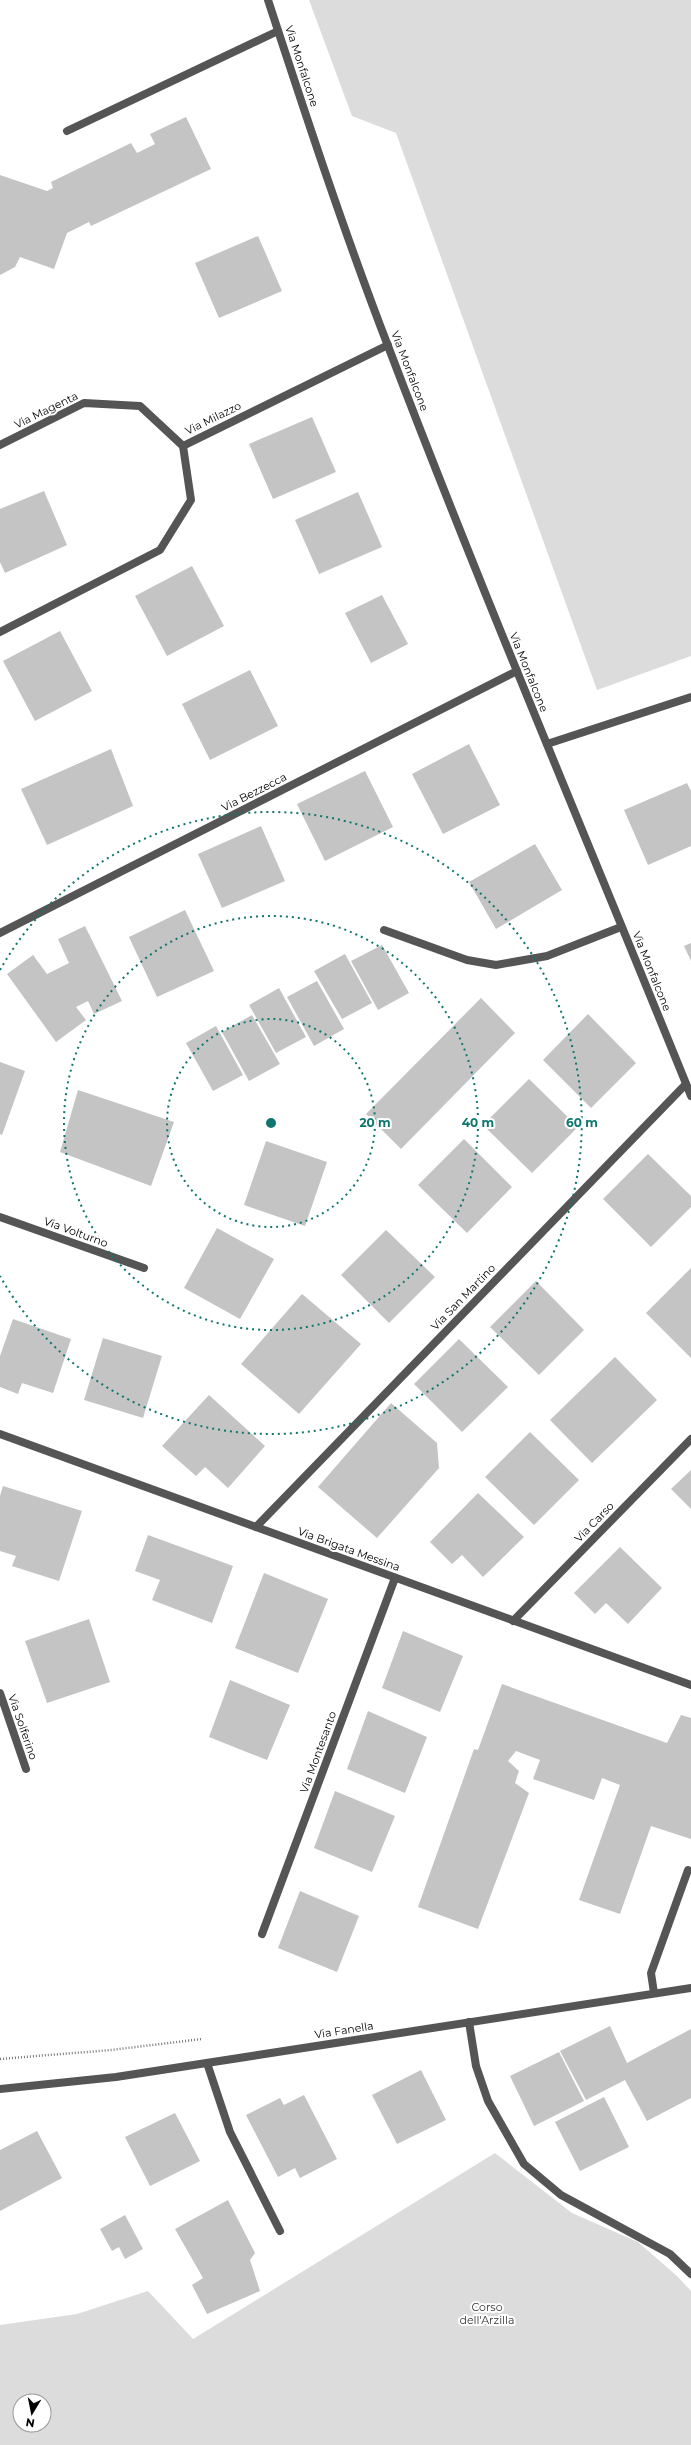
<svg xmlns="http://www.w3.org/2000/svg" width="691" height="2445" viewBox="0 0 691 2445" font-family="Montserrat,sans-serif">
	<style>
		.green { fill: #dcdcdc; fill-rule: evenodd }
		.building { fill: #c4c4c4 }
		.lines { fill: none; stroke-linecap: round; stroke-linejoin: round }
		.path { stroke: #777; stroke-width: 2.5; stroke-dasharray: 1 2; stroke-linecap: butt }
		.service { stroke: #555; stroke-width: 8 }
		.minor { stroke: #555; stroke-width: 8 }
		.ring { fill: none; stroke: #0f766e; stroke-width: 2; stroke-dasharray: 2 4 }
		.labels { text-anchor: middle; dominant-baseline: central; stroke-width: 4; stroke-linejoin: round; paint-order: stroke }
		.street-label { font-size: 11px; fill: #000; stroke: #fff }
		.park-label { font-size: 11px; fill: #333; stroke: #fff }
		.centre { fill: #0f766e; stroke: #fff; stroke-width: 2 }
		.ring-label { font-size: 12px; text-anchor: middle; font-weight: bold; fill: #0f766e; stroke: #fff; stroke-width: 4; stroke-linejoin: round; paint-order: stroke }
	</style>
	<rect width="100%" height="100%" fill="#fff"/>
	<g class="green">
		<path d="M309,0H691V656L597,690L396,133L352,116Z"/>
		<path d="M495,2153L572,2213L638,2242L677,2276L691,2291V2445H0V2325L77,2314L148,2291L193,2339ZM20,2401H44V2425H20Z"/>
	</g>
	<g class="building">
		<path d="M186,117L211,169L91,226L89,222L67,233L54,269L20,257L15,267L0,275V175L47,191L53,188L51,182L131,143L137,153L155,144L150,134Z"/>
		<path d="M258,236L282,291L219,318L195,263Z"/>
		<path d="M312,417L336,472L273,499L249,444Z"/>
		<path d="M44,491L67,545L5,573L0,562V509Z"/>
		<path d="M358,492L382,547L319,574L295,520Z"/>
		<path d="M192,566L224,626L167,656L135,596Z"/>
		<path d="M382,595L408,644L371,663L345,613Z"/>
		<path d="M60,631L92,691L35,721L3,661Z"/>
		<path d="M250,670L278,726L210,760L182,704Z"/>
		<path d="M469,744L500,805L443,834L412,774Z"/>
		<path d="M111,749L133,806L47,845L21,789Z"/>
		<path d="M365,771L393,827L325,861L297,804Z"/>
		<path d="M687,783L691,791V846L648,865L624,810Z"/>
		<path d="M261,826L285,881L222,908L198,854Z"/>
		<path d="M535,844L562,890L496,929L469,882Z"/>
		<path d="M185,910L214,971L157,997L129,937Z"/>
		<path d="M85,926L122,1001L94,1014L88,1001L76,1007L86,1020L56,1042L7,974L33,955L47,974L69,963L58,939Z"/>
		<path d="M691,943V961L684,946Z"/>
		<path d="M382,945L409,993L378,1010L351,961Z"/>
		<path d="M345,954L372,1003L342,1019L314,971Z"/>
		<path d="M317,981L344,1029L314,1046L287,997Z"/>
		<path d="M279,988L306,1037L276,1053L249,1005Z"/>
		<path d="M481,998L515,1033L401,1149L366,1114Z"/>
		<path d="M588,1014L636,1063L591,1108L543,1060Z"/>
		<path d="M252,1015L280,1064L249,1081L222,1032Z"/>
		<path d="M216,1026L243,1075L213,1091L186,1043Z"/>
		<path d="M0,1062L25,1071L2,1135L0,1134Z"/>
		<path d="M529,1079L578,1127L532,1173L483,1125Z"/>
		<path d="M78,1090L174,1122L151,1186L60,1152Z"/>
		<path d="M464,1139L512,1187L467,1233L418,1185Z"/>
		<path d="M266,1141L327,1162L305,1226L244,1205Z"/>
		<path d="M648,1154L691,1196V1207L651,1247L603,1199Z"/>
		<path d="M217,1228L274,1259L240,1319L184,1288Z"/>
		<path d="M386,1230L435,1277L389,1323L341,1275Z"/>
		<path d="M691,1268V1358L646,1313Z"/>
		<path d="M536,1281L584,1330L539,1375L490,1327Z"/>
		<path d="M302,1294L361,1344L299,1414L241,1364Z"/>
		<path d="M13,1319L71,1339L53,1393L22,1383L18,1394L0,1387V1356Z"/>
		<path d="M103,1338L162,1356L143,1418L84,1400Z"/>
		<path d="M459,1339L508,1387L462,1432L414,1384Z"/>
		<path d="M615,1357L657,1400L592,1463L550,1420Z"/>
		<path d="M209,1395L265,1446L228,1488L205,1467L196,1476L162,1446Z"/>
		<path d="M391,1403L437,1443L439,1468L377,1538L318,1487Z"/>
		<path d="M530,1432L579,1480L534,1525L485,1477Z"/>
		<path d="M691,1470V1509L671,1489Z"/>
		<path d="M3,1486L82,1511L59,1581L12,1566L16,1556L0,1551V1496Z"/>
		<path d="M478,1493L524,1537L483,1577L462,1555L452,1564L430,1542Z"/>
		<path d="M148,1535L233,1566L212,1623L152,1600L160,1580L135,1571Z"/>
		<path d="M620,1547L662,1588L628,1624L606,1603L595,1614L574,1593Z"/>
		<path d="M264,1573L328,1599L298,1673L235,1648Z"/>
		<path d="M89,1619L110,1682L47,1703L25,1641Z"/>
		<path d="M403,1631L463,1656L440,1712L382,1688Z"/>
		<path d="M230,1680L290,1705L267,1760L209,1737Z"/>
		<path d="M502,1684L667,1743L681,1715L691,1718V1839L651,1826L620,1914L579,1900L620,1785L602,1778L594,1800L533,1779L540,1760L516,1751L508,1761L519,1771L515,1783L529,1793L478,1929L418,1907L474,1749L478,1750Z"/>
		<path d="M368,1711L427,1737L405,1793L347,1769Z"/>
		<path d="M335,1791L395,1816L372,1872L314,1848Z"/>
		<path d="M300,1891L359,1916L337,1972L278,1948Z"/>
		<path d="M610,2026L627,2063L691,2029V2098L647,2121L625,2080L586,2100L560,2051Z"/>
		<path d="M559,2052L584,2101L534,2126L510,2076Z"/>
		<path d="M421,2070L446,2120L397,2144L372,2095Z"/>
		<path d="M304,2095L337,2159L300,2178L295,2168L278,2177L246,2115L280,2098L284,2105Z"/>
		<path d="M604,2097L629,2147L580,2171L555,2122Z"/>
		<path d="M175,2113L200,2161L150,2186L125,2137Z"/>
		<path d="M37,2131L62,2178L0,2211V2150Z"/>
		<path d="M228,2200L255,2253L250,2260L260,2291L207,2314L192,2285L203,2278L175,2229Z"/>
		<path d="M125,2215L143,2249L125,2259L119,2247L112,2251L100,2229Z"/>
	</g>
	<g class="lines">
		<path class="path" d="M0,2059L111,2050L202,2039"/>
		<g class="service">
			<path d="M67,131L278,31"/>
			<path d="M384,930L467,960L496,965L547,956L621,927"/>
			<path d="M654,1993L651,1973L688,1870"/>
			<path d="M207,2063L230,2132L280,2231"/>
		</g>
		<g class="minor">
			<path d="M268,0C306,116 344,232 388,346C484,598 590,846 691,1096"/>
			<path d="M0,445L84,403L140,406L183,446"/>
			<path d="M183,446L388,345"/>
			<path d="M0,632L160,550L191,500L183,446"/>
			<path d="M547,744L691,697"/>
			<path d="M0,933L517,671"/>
			<path d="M0,1217L144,1268"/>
			<path d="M0,1434L691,1685"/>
			<path d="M256,1527L686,1084"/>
			<path d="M513,1621L691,1439"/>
			<path d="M0,1693L26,1769"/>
			<path d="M262,1934L395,1578"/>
			<path d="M469,2022L476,2066L488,2101L524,2164L561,2195L670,2254L691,2274"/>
			<path d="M0,2089L116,2077L691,1988"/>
		</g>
	</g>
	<g class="ring">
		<circle cx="271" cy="1123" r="104"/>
		<circle cx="271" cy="1123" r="207"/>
		<path d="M0 970A311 311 0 1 1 0 1276"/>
	</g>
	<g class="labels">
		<g class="street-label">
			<text transform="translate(302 66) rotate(72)">Via Monfalcone</text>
			<text transform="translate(410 371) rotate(69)">Via Monfalcone</text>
			<text transform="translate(46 410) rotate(-26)">Via Magenta</text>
			<text transform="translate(213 418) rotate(-26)">Via Milazzo</text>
			<text transform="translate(529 672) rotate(68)">Via Monfalcone</text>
			<text transform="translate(254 792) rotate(-27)">Via Bezzecca</text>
			<text transform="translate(652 971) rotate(68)">Via Monfalcone</text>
			<text transform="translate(76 1232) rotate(20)">Via Volturno</text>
			<text transform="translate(463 1297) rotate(-46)">Via San Martino</text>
			<text transform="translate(594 1522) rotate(-46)">Via Carso</text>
			<text transform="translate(349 1549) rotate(20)">Via Brigata Messina</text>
			<text transform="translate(23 1727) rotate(71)">Via Solferino</text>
			<text transform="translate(318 1752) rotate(-70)">Via Montesanto</text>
			<text transform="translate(344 2030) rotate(-9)">Via Fanella</text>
		</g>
		<g class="park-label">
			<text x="487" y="2307">Corso<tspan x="487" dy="13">dell'Arzilla</tspan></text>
		</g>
	</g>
	<circle cx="271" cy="1123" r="6" class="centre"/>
	<g class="ring-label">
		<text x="375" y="1127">20 m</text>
		<text x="478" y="1127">40 m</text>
		<text x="582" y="1127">60 m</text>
	</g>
	<g transform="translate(32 2413) rotate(190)"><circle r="19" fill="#ffffff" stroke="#999999"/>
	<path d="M0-3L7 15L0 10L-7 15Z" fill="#000000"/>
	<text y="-6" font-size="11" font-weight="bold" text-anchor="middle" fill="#000000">N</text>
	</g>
</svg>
